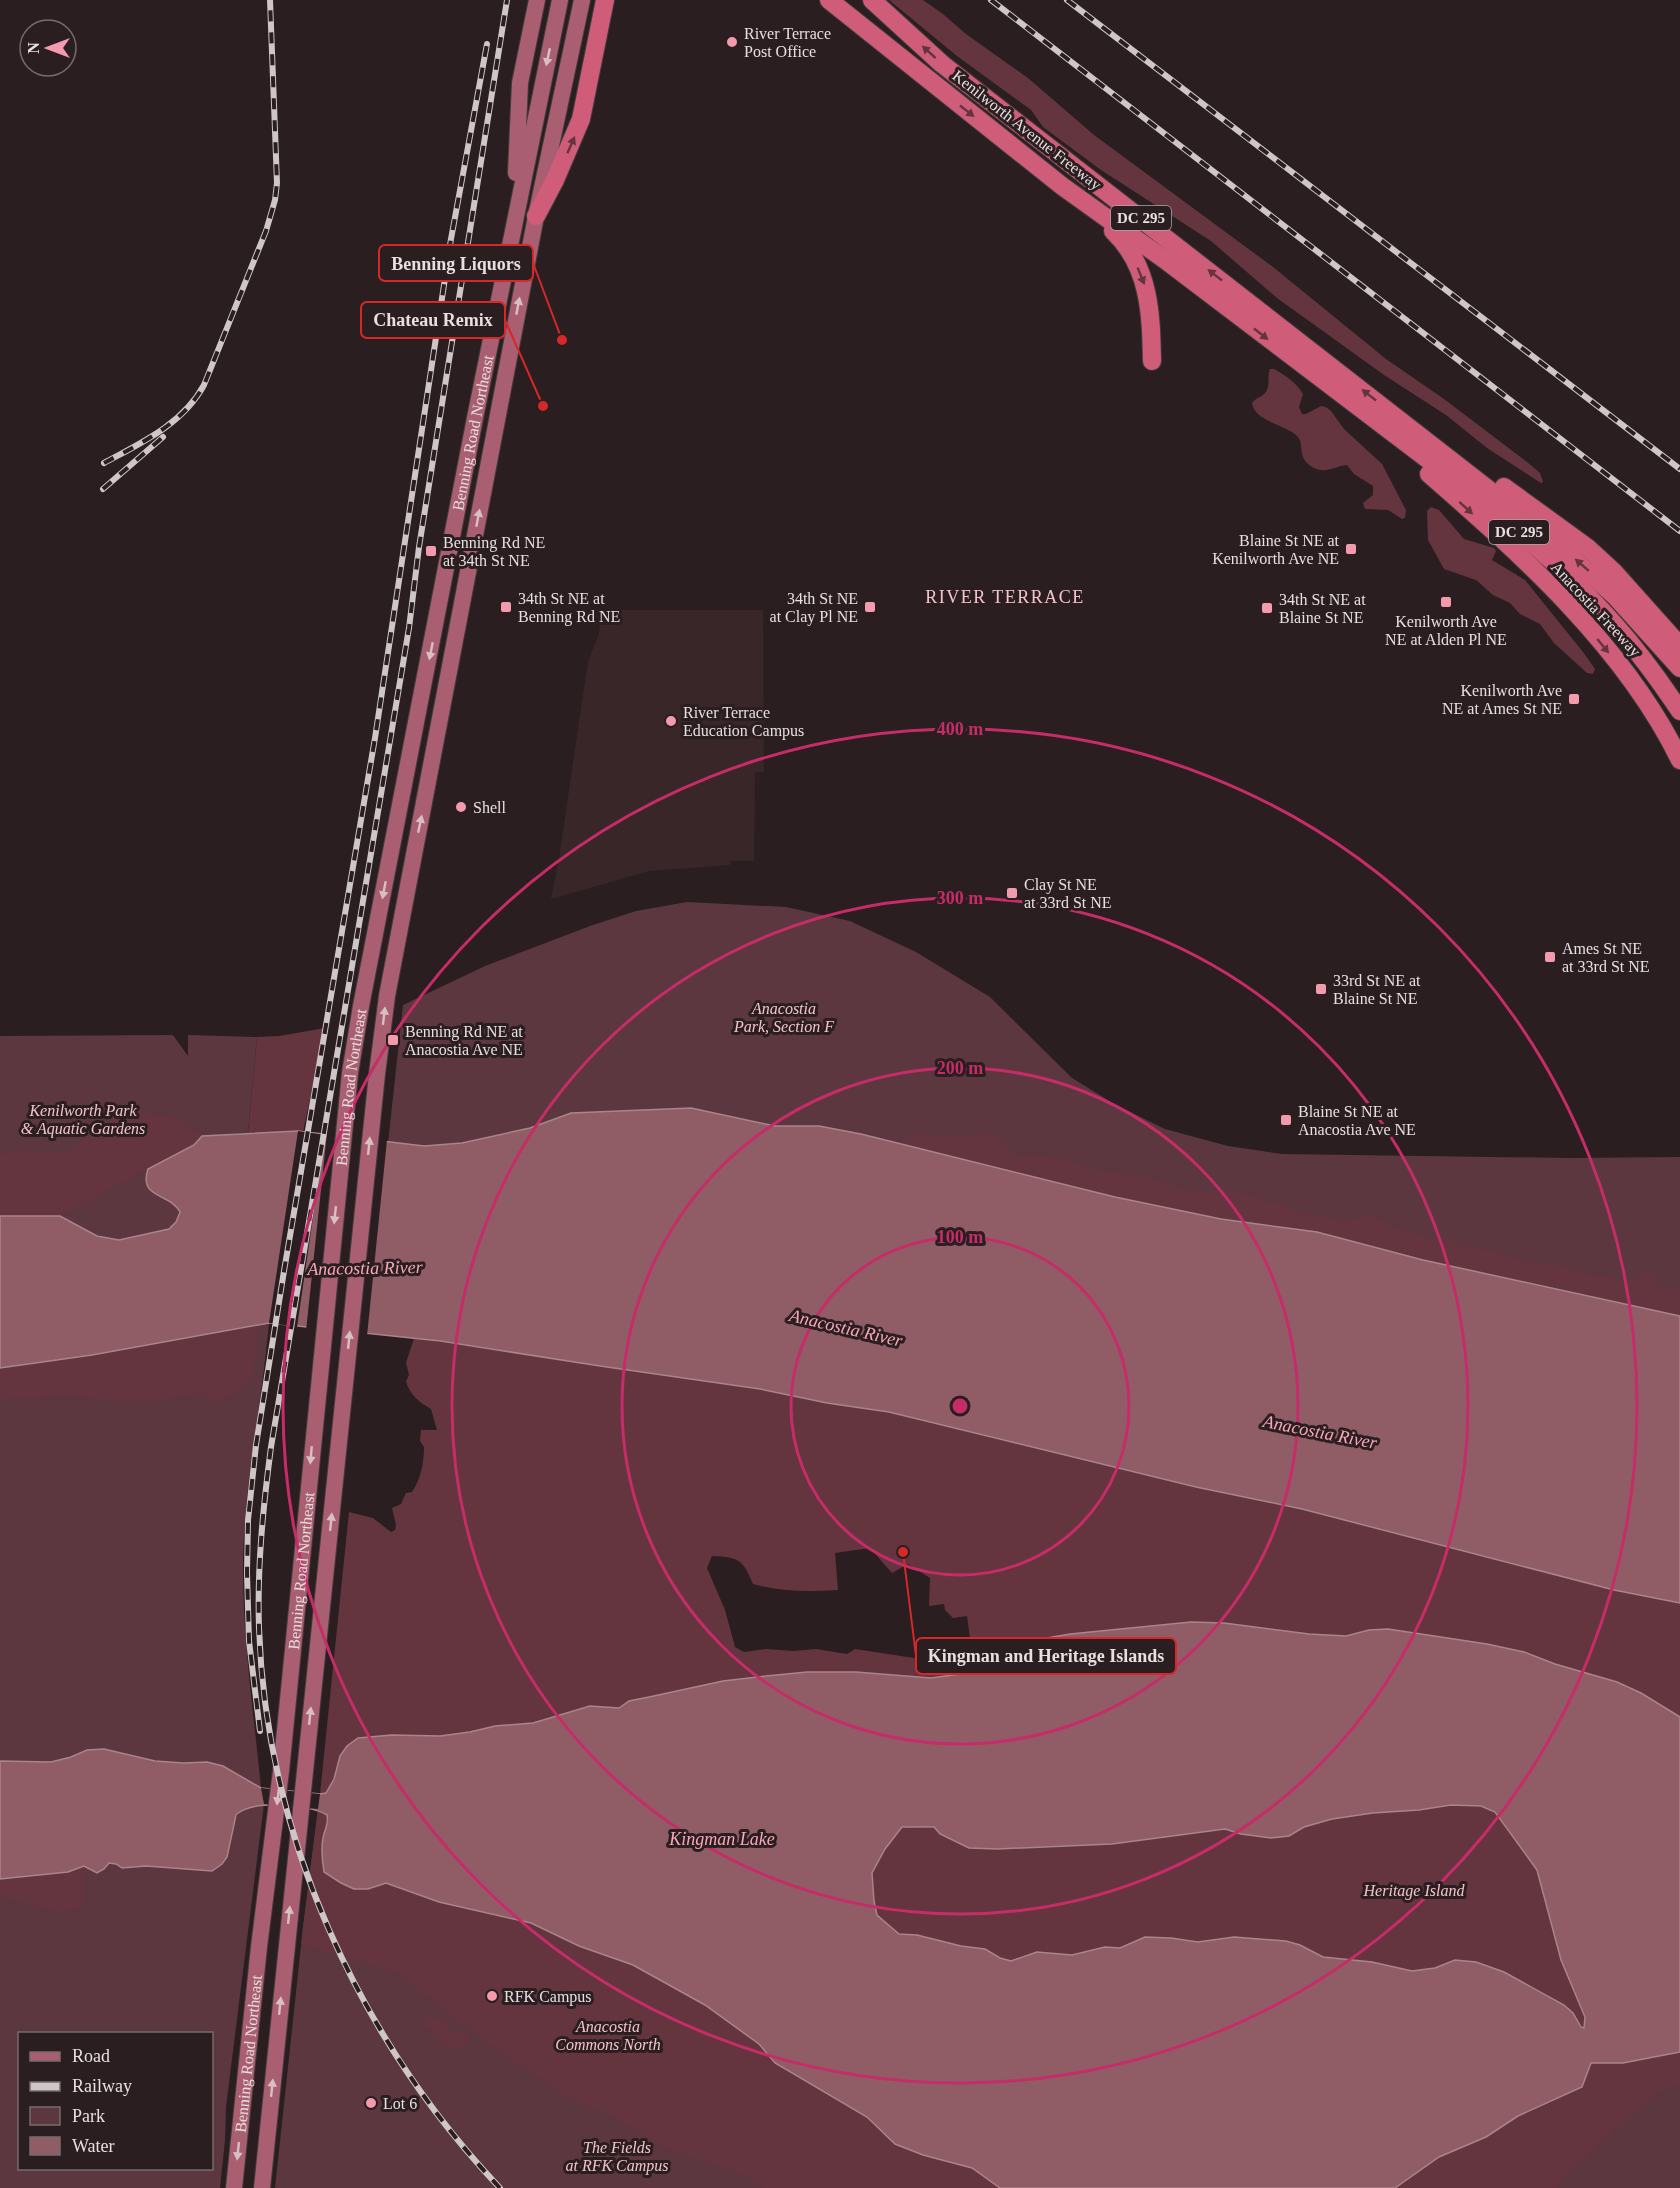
<svg xmlns="http://www.w3.org/2000/svg" width="1680" height="2188" viewBox="0 0 1680 2188" font-family="'Times New Roman',serif">
	<style>
		.built { fill: #382629 }
		.green { fill: #5c373f; fill-rule: evenodd }
		.forest { fill: #64353f; fill-rule: evenodd }
		.water { fill: #905d67; stroke: #aa848b; stroke-width: 1.5; fill-rule: evenodd }
		.pier { fill: #2a1e20 }
		.lines { fill: none; stroke-linecap: round; stroke-linejoin: round }
		.primary-casing { stroke: #453c3d; stroke-width: 18 }
		.highway-casing { stroke: #453c3d; stroke-width: 20 }
		.primary { stroke: #a95f71; stroke-width: 16 }
		.highway { stroke: #cf5d79; stroke-width: 18 }
		.rail-casing { stroke: #cec6c7; stroke-width: 6 }
		.rail { stroke: #2a1e20; stroke-width: 4; stroke-dasharray: 11; stroke-linecap: butt }
		.oneway { fill: #64343f }
		.oneway2 { fill: #d8bfc4 }
		.ring { fill: none; stroke: #c62c68; stroke-width: 3 }
		.poi-dot { fill: #f39aac; stroke: #2a1e20; stroke-width: 2 }
		.labels { text-anchor: middle; dominant-baseline: central; stroke-width: 6; stroke-linejoin: round; paint-order: stroke }
		.shield { fill: #2a1e20; stroke: #aea5a6; stroke-width: 1.5 }
		.shield-label { font-size: 15px; font-weight: bold; fill: #e7dfe0 }
		.poi-label { font-size: 16px; fill: #e7dfe0; stroke: #2a1e20; text-anchor: start }
		.street-label { font-size: 16px; fill: #e7dfe0; stroke: #2a1e20 }
		.park-label { font-size: 16px; font-style: italic; fill: #f5c2cb; stroke: #2a1e20 }
		.neighbourhood-label { font-size: 18px; letter-spacing: 1.5px; fill: #f6c3cc; stroke: #2a1e20 }
		.water-label { font-size: 18px; font-style: italic; fill: #f8a7b7; stroke: #2a1e20 }
		.centre { fill: #c62c68; stroke: #2a1e20; stroke-width: 3 }
		.ring-label { font-size: 18px; text-anchor: middle; font-weight: bold; fill: #c62c68; stroke: #2a1e20; stroke-width: 6; stroke-linejoin: round; paint-order: stroke }
		.leader { fill: none; stroke: #d62828; stroke-width: 2 }
		.callout-dot { fill: #d62828; stroke: #2a1e20; stroke-width: 2 }
		.callout { fill: #2a1e20; stroke: #d62828; stroke-width: 2 }
		.callout-label { font-size: 18px; text-anchor: middle; font-weight: bold; fill: #e7dfe0 }
	</style>
	<rect width="100%" height="100%" fill="#2a1e20"/>
	<path class="built" d="M601,610H763L764,772H755L754,861H730V865L649,871L551,899L559,858L586,674L589,659L599,634Z"/>
	<g class="green">
		<path d="M687,902L786,907L850,921L916,952L990,997L1072,1078L1116,1105L1165,1129L1228,1146L1282,1154L1570,1158L1680,1157V1316L530,1128L462,1143L424,1146L388,1143L403,1005L485,966L590,926L636,911Z"/>
		<path d="M173,1035L188,1056V1035L257,1037L248,1133L202,1136L176,1222L169,1229L119,1240L8,1216H0V1036Z"/>
		<path d="M269,1323C262,1405 243,1486 243,1569C243,1642 254,1715 261,1788L223,1766L207,1762L183,1763L155,1761L87,1750L71,1757L51,1762L0,1761V1368Z"/>
		<path d="M264,1804L226,2107L225,2140L220,2188H0V1879L41,1875L84,1866L91,1870L108,1863L116,1864L122,1868L146,1866L176,1867L234,1824C238,1807 250,1808 264,1804ZM20,2034H212V2168H20Z"/>
		<path d="M318,1809L324,1872L1153,2188H275L303,1927Z"/>
		<path d="M1680,2052V2188H1392L1400,2120L1623,2063Z"/>
	</g>
	<g class="forest">
		<path d="M889,0H923L943,14L966,34L1028,78L1094,135L1273,267L1386,359L1444,399L1527,462L1540,473L1543,482L1541,483L1487,448L1446,415L1384,375L1277,298L1211,241L1101,170L1043,127L1031,110L957,56Z"/>
		<path d="M1270,369H1274C1286,376 1296,382 1303,394L1299,407L1302,414H1306L1321,406L1326,407L1331,411L1344,429L1382,464L1406,510L1405,518L1402,519L1388,510L1365,509L1363,503L1373,495V486L1354,474L1347,465C1335,466 1326,474 1314,468C1295,458 1306,445 1297,436C1288,426 1254,421 1252,403C1256,397 1264,397 1267,390C1270,383 1267,377 1270,369Z"/>
		<path d="M1431,507L1439,510L1464,539L1494,548L1496,551L1492,560L1525,580L1583,652L1595,669L1593,674L1587,673L1554,643L1540,624L1520,614L1510,603L1493,595L1476,580L1444,569L1428,540L1427,511Z"/>
		<path d="M325,1028L303,1132L248,1133L257,1037L279,1036Z"/>
		<path d="M137,1112L181,1120L202,1136L194,1145L177,1153L60,1216H0V1156L15,1150L37,1153L70,1151L87,1135L122,1113Z"/>
		<path d="M917,1132L948,1137L995,1133L1005,1141L1016,1156H1043L1068,1160L1099,1171L1145,1176L1193,1192L1229,1189L1271,1203H1282L1295,1213L1324,1215L1346,1223L1360,1217L1374,1214L1392,1228L1414,1232L1434,1242L1449,1240L1463,1246L1498,1252L1526,1262L1561,1265L1585,1274L1635,1281L1640,1273L1653,1274C1660,1289 1665,1287 1680,1290V1316L1423,1260L1317,1232L1221,1219L1115,1197L897,1143Z"/>
		<path d="M259,1325L252,1378L243,1388L215,1405L204,1393L156,1400L128,1401L108,1400L75,1395L0,1399V1368L92,1355Z"/>
		<path d="M414,1338L760,1389L827,1403L889,1412L1196,1487L1302,1509L1614,1590L1680,1603V1717L1641,1693L1617,1682L1555,1664L1524,1652L1487,1644L1388,1629L1369,1630L1346,1636L1309,1634L1224,1623L1191,1622L1070,1634L1047,1638L999,1662L976,1667L960,1674L931,1678L856,1672H807L766,1676L723,1681L649,1697L629,1701L619,1708L590,1706L533,1723L495,1726L470,1732L440,1736L392,1735L336,1768L334,1779L326,1793L320,1794L349,1512L373,1518L391,1532L395,1530L396,1525L392,1508L401,1504L406,1493L412,1492C421,1479 424,1462 424,1447L420,1441L421,1430H437L431,1409C420,1403 409,1394 406,1381L409,1375L406,1363ZM870,1548L892,1573L908,1564L930,1578L929,1606L944,1604L945,1610L953,1618L967,1616L970,1638L962,1657L914,1658L855,1649L847,1654L816,1649L794,1651L766,1649L744,1652L735,1647L725,1610L707,1568L712,1556C738,1557 743,1559 753,1584C782,1592 809,1592 838,1590L835,1553Z"/>
		<path d="M1451,1805L1481,1806L1495,1812L1537,1870L1561,1960L1585,2017L1584,2028L1581,2027L1573,2013L1564,2005L1504,1972L1476,1962L1455,1960L1435,1968L1412,1971L1372,1962L1323,1957L1300,1945L1286,1941L1234,1937L1198,1942L1171,1938L1145,1937L1120,1948L1105,1947L1072,1955L1037,1952L1011,1961L1000,1958L985,1949L961,1946L917,1935L899,1934L877,1915L874,1901L872,1873L885,1849L902,1827L1174,1835L1225,1829L1241,1834L1271,1838L1289,1836L1304,1827L1332,1819L1373,1813L1419,1810Z"/>
		<path d="M318,1809L327,1815C329,1824 322,1844 322,1857L368,1889L386,1883L439,1902L531,1923L579,1946L633,1965L705,2005L759,2044L775,2063L867,2117L895,2144L972,2168L1000,2188H764L737,2172L668,2149L650,2139L614,2116L573,2100L478,2036L397,1973L301,1944Z"/>
		<path d="M84,1866V1900L78,1909L57,1911L0,1896V1879L67,1872Z"/>
		<path d="M428,2016L434,2019L440,2017L449,2024L447,2033L449,2034L454,2030L468,2033L470,2039L458,2050L450,2049L431,2034L432,2030L424,2027L425,2019Z"/>
		<path d="M1680,2052V2084L1663,2090L1618,2127L1555,2188H1395L1439,2157L1486,2137L1518,2116L1582,2087L1591,2063H1623Z"/>
	</g>
	<g class="water">
		<path d="M691,1108L775,1126H819L861,1134L1115,1197L1221,1219L1317,1232L1423,1260L1680,1316V1603L1614,1590L1302,1509L1196,1487L889,1412L827,1403L760,1389L600,1366L440,1341L269,1323L92,1355L0,1368V1216H60L97,1236L119,1240L169,1229L176,1222L180,1212C169,1192 138,1199 148,1169L194,1145L202,1136L298,1131L424,1146L462,1143L530,1128L571,1113Z"/>
		<path d="M1191,1622L1224,1623L1309,1634L1346,1636L1369,1630L1388,1629L1487,1644L1524,1652L1555,1664L1617,1682L1641,1693L1680,1717V2052L1623,2063H1591L1582,2087L1518,2116L1486,2137L1439,2157L1395,2188H1000L972,2168L923,2155L895,2144L867,2117L775,2063L759,2044L705,2005L633,1965L579,1946L531,1923L439,1902L386,1883L368,1889H354L341,1883L324,1872C322,1860 321,1849 323,1838C325,1827 329,1826 327,1815C309,1804 252,1799 236,1815L227,1857L222,1864L212,1871L146,1866L122,1868L116,1864L109,1863L104,1869L97,1873L84,1866L68,1872L0,1879V1761L51,1762L71,1757L87,1750L104,1749L155,1761L183,1763L207,1762L223,1766L261,1788L320,1794L326,1793L334,1779L340,1756L347,1746L358,1738L392,1735L440,1736L470,1732L495,1726L533,1723L590,1706L619,1708L629,1701L649,1697L723,1681L766,1676L807,1672H856L931,1678L960,1674L976,1667L999,1662L1047,1638L1070,1634ZM1451,1805L1481,1806L1495,1812L1537,1870L1561,1960L1585,2017L1584,2028L1581,2027L1573,2013L1564,2005L1504,1972L1476,1962L1455,1960L1435,1968L1412,1971L1372,1962L1323,1957L1300,1945L1286,1941L1234,1937L1198,1942L1171,1938L1145,1937L1120,1948L1105,1947L1072,1955L1037,1952L1011,1961L1000,1958L985,1949L961,1946L917,1935L899,1934L877,1915L874,1901L872,1873L885,1849L902,1827H934L940,1834L969,1848L998,1849L1112,1844L1225,1829L1241,1834L1271,1838L1289,1836L1304,1827L1332,1819L1373,1813L1419,1810Z"/>
	</g>
	<g class="pier">
		<path d="M298,1131L325,1135L297,1327L269,1323Z"/>
		<path d="M327,1133L387,1140L367,1336L306,1331Z"/>
		<path d="M261,1788L320,1794L318,1809L264,1804Z"/>
	</g>
	<g class="lines">
		<defs>
			<g id="primary">
				<path d="M516,173L520,83L537,0"/>
				<path id="s1" d="M234,2188L259,1947L281,1771L350,1073L361,1006L475,418L560,0"/>
				<path d="M262,2188L377,1074L387,996L536,216L582,0"/>
			</g>
			<g id="highway">
				<path d="M829,0L1062,186L1168,262L1484,502C1529,540 1575,579 1614,624C1638,651 1660,681 1680,711"/>
				<path d="M872,0L942,64L1543,532L1615,596L1680,668"/>
				<path d="M536,216L555,180L581,119L605,0"/>
				<path d="M1113,231C1150,266 1151,314 1152,361"/>
				<path d="M1429,474C1522,555 1625,647 1680,760"/>
				<path d="M1504,487L1588,548L1613,571L1680,646"/>
			</g>
		</defs>
		<use href="#primary" class="primary-casing"/>
		<use href="#highway" class="highway-casing"/>
		<use href="#primary" class="primary"/>
		<use href="#highway" class="highway"/>
		<defs>
			<g id="rail">
				<path d="M991,0L1680,531"/>
				<path d="M1067,0L1680,469"/>
				<path d="M104,463C141,443 183,424 204,385L266,231L275,200L277,183L270,0"/>
				<path d="M103,489L163,437"/>
				<path d="M260,1731L249,1641L247,1573L248,1520L256,1445L284,1271L375,738L451,239L487,44"/>
				<path d="M500,2188C358,2038 266,1835 259,1628C257,1567 263,1508 271,1447L409,628L419,547L507,0"/>
			</g>
		</defs>
		<use href="#rail" class="rail-casing"/>
		<use href="#rail" class="rail"/>
	</g>
	<defs><path id="oneway-solid" d="M-6-.8H1V-3.2L6.5 0L1 3.2V.8H-6Z" transform="scale(1.5)"/></defs>
	<g class="oneway">
		<use href="#oneway-solid" transform="translate(929 52) rotate(-138)"/>
		<use href="#oneway-solid" transform="translate(967 111) rotate(38)"/>
		<use href="#oneway-solid" transform="translate(571 145) rotate(-66)"/>
		<use href="#oneway-solid" transform="translate(1215 275) rotate(-142)"/>
		<use href="#oneway-solid" transform="translate(1141 276) rotate(68)"/>
		<use href="#oneway-solid" transform="translate(1261 334) rotate(38)"/>
		<use href="#oneway-solid" transform="translate(1369 395) rotate(-142)"/>
		<use href="#oneway-solid" transform="translate(1466 508) rotate(42)"/>
		<use href="#oneway-solid" transform="translate(1582 565) rotate(-139)"/>
		<use href="#oneway-solid" transform="translate(1603 646) rotate(51)"/>
	</g>
	<g class="oneway2">
		<use href="#oneway-solid" transform="translate(548 57) rotate(102)"/>
		<use href="#oneway-solid" transform="translate(518 306) rotate(-79)"/>
		<use href="#oneway-solid" transform="translate(478 518) rotate(-79)"/>
		<use href="#oneway-solid" transform="translate(431 651) rotate(101)"/>
		<use href="#oneway-solid" transform="translate(420 824) rotate(-78)"/>
		<use href="#oneway-solid" transform="translate(384 890) rotate(101)"/>
		<use href="#oneway-solid" transform="translate(384 1016) rotate(-83)"/>
		<use href="#oneway-solid" transform="translate(369 1146) rotate(-84)"/>
		<use href="#oneway-solid" transform="translate(335 1215) rotate(96)"/>
		<use href="#oneway-solid" transform="translate(349 1340) rotate(-84)"/>
		<use href="#oneway-solid" transform="translate(311 1455) rotate(95)"/>
		<use href="#oneway-solid" transform="translate(331 1522) rotate(-84)"/>
		<use href="#oneway-solid" transform="translate(310 1716) rotate(-84)"/>
		<use href="#oneway-solid" transform="translate(278 1796) rotate(97)"/>
		<use href="#oneway-solid" transform="translate(289 1915) rotate(-84)"/>
		<use href="#oneway-solid" transform="translate(280 2006) rotate(-84)"/>
		<use href="#oneway-solid" transform="translate(272 2088) rotate(-84)"/>
		<use href="#oneway-solid" transform="translate(238 2151) rotate(96)"/>
	</g>
	<g class="ring">
		<circle cx="960" cy="1406" r="169"/>
		<circle cx="960" cy="1406" r="338"/>
		<circle cx="960" cy="1406" r="508"/>
		<circle cx="960" cy="1406" r="677"/>
	</g>
	<g class="poi-dot">
		<circle cx="732" cy="42" r="6"/>
		<rect x="1345" y="543" width="12" height="12" rx="3"/>
		<rect x="425" y="545" width="12" height="12" rx="3"/>
		<rect x="1440" y="596" width="12" height="12" rx="3"/>
		<rect x="500" y="601" width="12" height="12" rx="3"/>
		<rect x="864" y="601" width="12" height="12" rx="3"/>
		<rect x="1261" y="602" width="12" height="12" rx="3"/>
		<rect x="1568" y="693" width="12" height="12" rx="3"/>
		<circle cx="671" cy="721" r="6"/>
		<circle cx="461" cy="807" r="6"/>
		<rect x="1006" y="887" width="12" height="12" rx="3"/>
		<rect x="1544" y="951" width="12" height="12" rx="3"/>
		<rect x="1315" y="983" width="12" height="12" rx="3"/>
		<rect x="387" y="1034" width="12" height="12" rx="3"/>
		<rect x="1280" y="1114" width="12" height="12" rx="3"/>
		<circle cx="492" cy="1996" r="6"/>
		<circle cx="371" cy="2103" r="6"/>
	</g>
	<g class="labels">
		<g class="shield">
			<rect x="1111" y="206" width="60" height="24" rx="4.5"/>
			<rect x="1489" y="520" width="60" height="24" rx="4.5"/>
		</g>
		<g class="shield-label">
			<text x="1141" y="218">DC 295</text>
			<text x="1519" y="532">DC 295</text>
		</g>
		<g class="poi-label">
			<text x="744" y="33">River Terrace<tspan x="744" dy="18">Post Office</tspan></text>
			<text x="1339" y="540" text-anchor="end">Blaine St NE at<tspan x="1339" dy="18">Kenilworth Ave NE</tspan></text>
			<text x="443" y="542">Benning Rd NE<tspan x="443" dy="18">at 34th St NE</tspan></text>
			<text x="518" y="598">34th St NE at<tspan x="518" dy="18">Benning Rd NE</tspan></text>
			<text x="858" y="598" text-anchor="end">34th St NE<tspan x="858" dy="18">at Clay Pl NE</tspan></text>
			<text x="1279" y="599">34th St NE at<tspan x="1279" dy="18">Blaine St NE</tspan></text>
			<text x="1446" y="621" text-anchor="middle">Kenilworth Ave<tspan x="1446" dy="18">NE at Alden Pl NE</tspan></text>
			<text x="1562" y="690" text-anchor="end">Kenilworth Ave<tspan x="1562" dy="18">NE at Ames St NE</tspan></text>
			<text x="683" y="712">River Terrace<tspan x="683" dy="18">Education Campus</tspan></text>
			<text x="473" y="807">Shell</text>
			<text x="1024" y="884">Clay St NE<tspan x="1024" dy="18">at 33rd St NE</tspan></text>
			<text x="1562" y="948">Ames St NE<tspan x="1562" dy="18">at 33rd St NE</tspan></text>
			<text x="1333" y="980">33rd St NE at<tspan x="1333" dy="18">Blaine St NE</tspan></text>
			<text x="405" y="1031">Benning Rd NE at<tspan x="405" dy="18">Anacostia Ave NE</tspan></text>
			<text x="1298" y="1111">Blaine St NE at<tspan x="1298" dy="18">Anacostia Ave NE</tspan></text>
			<text x="504" y="1996">RFK Campus</text>
			<text x="383" y="2103">Lot 6</text>
		</g>
		<g class="street-label">
			<text transform="translate(1027 130) rotate(38)">Kenilworth Avenue Freeway</text>
			<text stroke="none"><textPath href="#s1" startOffset="1773">Benning Road Northeast</textPath></text>
			<text transform="translate(1596 609) rotate(47)">Anacostia Freeway</text>
			<text stroke="none"><textPath href="#s1" startOffset="1107">Benning Road Northeast</textPath></text>
			<text stroke="none"><textPath href="#s1" startOffset="621">Benning Road Northeast</textPath></text>
			<text stroke="none"><textPath href="#s1" startOffset="135">Benning Road Northeast</textPath></text>
		</g>
		<g class="park-label">
			<text x="784" y="1008">Anacostia<tspan x="784" dy="18">Park, Section F</tspan></text>
			<text x="83" y="1110">Kenilworth Park<tspan x="83" dy="18">&amp; Aquatic Gardens</tspan></text>
			<text x="1414" y="1890">Heritage Island</text>
			<text x="608" y="2026">Anacostia<tspan x="608" dy="18">Commons North</tspan></text>
			<text x="617" y="2147">The Fields<tspan x="617" dy="18">at RFK Campus</tspan></text>
		</g>
		<g class="neighbourhood-label">
			<text x="1005" y="597">RIVER TERRACE</text>
		</g>
		<g class="water-label">
			<text transform="translate(365 1268) rotate(-1)">Anacostia River</text>
			<text transform="translate(846 1328) rotate(13)">Anacostia River</text>
			<text transform="translate(1320 1432) rotate(11)">Anacostia River</text>
			<text x="722" y="1839">Kingman Lake</text>
		</g>
	</g>
	<circle cx="960" cy="1406" r="9" class="centre"/>
	<g class="ring-label">
		<text x="960" y="735">400 m</text>
		<text x="960" y="904">300 m</text>
		<text x="960" y="1074">200 m</text>
		<text x="960" y="1243">100 m</text>
	</g>
	<path class="leader" d="M562 340L533 263M543 406L505 320M903 1552L916 1656"/>
	<g class="callout-dot">
		<circle cx="562" cy="340" r="6"/>
		<circle cx="543" cy="406" r="6"/>
		<circle cx="903" cy="1552" r="6"/>
	</g>
	<g class="callout">
		<rect x="379" y="245" width="154" height="36" rx="6"/>
		<rect x="361" y="302" width="144" height="36" rx="6"/>
		<rect x="916" y="1638" width="260" height="36" rx="6"/>
	</g>
	<g class="callout-label">
		<text x="456" y="270">Benning Liquors</text>
		<text x="433" y="326">Chateau Remix</text>
		<text x="1046" y="1662">Kingman and Heritage Islands</text>
	</g>
	<rect x="18" y="2032" width="195" height="138" fill="#2a1e20" stroke="#766b6d" stroke-width="1.5"/>
	<rect x="30" y="2052" width="30" height="9" fill="#a95f71" stroke="#766b6d" stroke-width="1.5"/>
	<text x="72" y="2062" font-size="18" fill="#e7dfe0">Road</text>
	<rect x="30" y="2082" width="30" height="9" fill="#cec6c7" stroke="#766b6d" stroke-width="1.5"/>
	<text x="72" y="2092" font-size="18" fill="#e7dfe0">Railway</text>
	<rect x="30" y="2107" width="30" height="18" fill="#5c373f" stroke="#766b6d" stroke-width="1.5"/>
	<text x="72" y="2122" font-size="18" fill="#e7dfe0">Park</text>
	<rect x="30" y="2137" width="30" height="18" fill="#905d67" stroke="#766b6d" stroke-width="1.5"/>
	<text x="72" y="2152" font-size="18" fill="#e7dfe0">Water</text>
	<g transform="translate(48 48) rotate(270)"><circle r="28" fill="#2a1e20" stroke="#766b6d" stroke-width="1.5"/>
	<path d="M0-4.5L10 22L0 15L-10 22Z" fill="#f39aac"/>
	<text y="-9" font-size="16" font-weight="bold" text-anchor="middle" fill="#e7dfe0">N</text>
	</g>
</svg>
